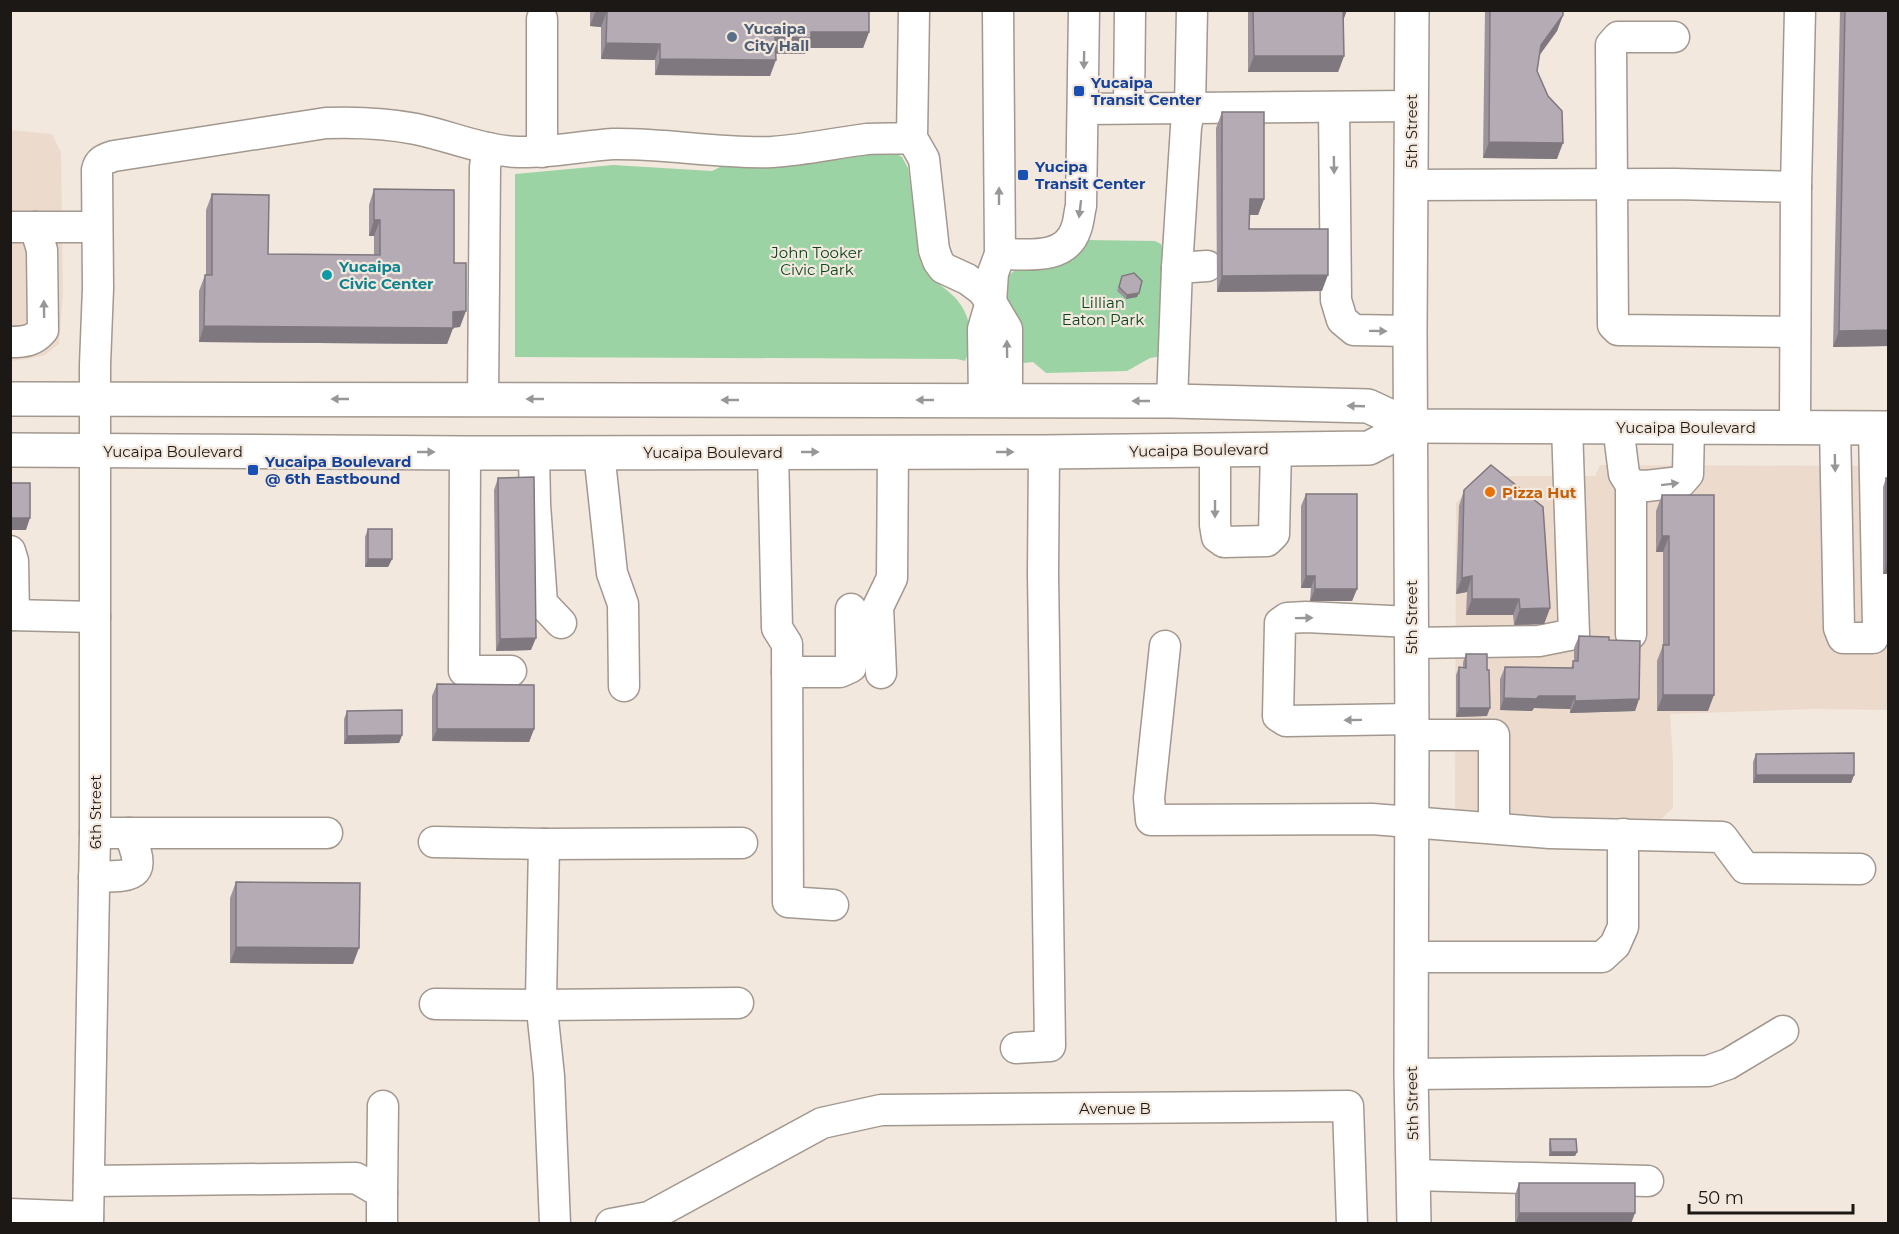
<svg xmlns="http://www.w3.org/2000/svg" width="1899" height="1234" viewBox="0 0 1899 1234" font-family="Montserrat,sans-serif">
	<style>
		.built { fill: #ecdbcc }
		.green { fill: #9cd3a4 }
		.lines { fill: none; stroke-linecap: round; stroke-linejoin: round }
		.minor-casing { stroke: #a2988f; stroke-width: 33 }
		.major-casing { stroke: #a2988f; stroke-width: 36 }
		.minor { stroke: #fff; stroke-width: 30 }
		.major { stroke: #fff; stroke-width: 33 }
		.wall { fill: #9c939c }
		.shaded-wall { fill: #7f787f }
		.building { fill: #b5abb5; stroke: #7f787f; stroke-width: 1.5 }
		.oneway { fill: #999796 }
		.service-dot { fill: #5c6f8a; stroke: #f2e8de; stroke-width: 2 }
		.transit-dot { fill: #1a4fb4; stroke: #f2e8de; stroke-width: 2 }
		.culture-dot { fill: #0f9aa8; stroke: #f2e8de; stroke-width: 2 }
		.food-dot { fill: #e8710a; stroke: #f2e8de; stroke-width: 2 }
		.labels { text-anchor: middle; dominant-baseline: central; stroke-width: 4.5; stroke-linejoin: round; paint-order: stroke }
		.service-label { font-size: 15px; font-weight: bold; fill: #4e5e75; stroke: #f2e8de; text-anchor: start }
		.transit-label { font-size: 15px; font-weight: bold; fill: #164399; stroke: #f2e8de; text-anchor: start }
		.street-label { font-size: 15px; fill: #1c1815; stroke: #f2e8de }
		.park-label { font-size: 15px; fill: #0a451c; stroke: #f2e8de }
		.culture-label { font-size: 15px; font-weight: bold; fill: #0d838f; stroke: #f2e8de; text-anchor: start }
		.food-label { font-size: 15px; font-weight: bold; fill: #c56008; stroke: #f2e8de; text-anchor: start }
	</style>
	<rect width="100%" height="100%" fill="#f2e8de"/>
	<g class="built">
		<path d="M11,130L52,134L61,152L63,292L59,344L45,355L28,359L11,361Z"/>
		<path d="M1600,465L1888,466V710L1815,709L1670,714L1673,760V808L1654,826L1455,814L1456,503L1481,476H1595Z"/>
	</g>
	<g class="green">
		<path d="M893,152L902,157L908,168L921,263C929,280 937,281 950,293C970,309 976,338 965,361L957,359L515,357V174L613,165L712,171L724,165L791,164Z"/>
		<path d="M1087,240L1155,241L1161,244L1163,251L1164,356L1150,358L1127,371L1046,373L1033,362L1024,363L1020,358C1015,336 1002,302 1007,280C1008,275 1014,270 1020,268C1025,267 1032,269 1038,270C1059,271 1078,258 1087,240Z"/>
	</g>
	<g class="lines">
		<defs>
			<g id="minor">
				<path d="M914,10L912,138L924,159L934,250L938,261L943,268L967,279L982,290L991,302L1007,329V400"/>
				<path d="M542,19V152"/>
				<path d="M1674,37H1618L1611,45L1613,325L1618,330L1795,332"/>
				<path d="M1334,107L1336,300L1342,320L1354,330L1410,331"/>
				<path d="M1129,108L1130,10"/>
				<path d="M1083,109L1411,106"/>
				<path d="M1410,185L1674,184L1796,187L1795,427"/>
				<path d="M1796,187L1800,10"/>
				<path d="M10,227H97"/>
				<path d="M1000,254C1026,254 1066,261 1076,229C1079,222 1079,213 1081,206L1084,10"/>
				<path d="M1177,268L1186,127L1190,107L1192,10"/>
				<path d="M10,342C25,342 34,341 43,330L42,250L35,227"/>
				<path d="M483,399L485,167L488,148"/>
				<path d="M984,400L983,329L991,302L993,273L1000,254L998,10"/>
				<path d="M1172,401L1177,268L1207,266"/>
				<path d="M1618,426L1624,474L1631,485L1646,486L1681,482L1688,474L1689,426"/>
				<path d="M1835,427L1839,628L1843,638H1873L1878,627L1874,428"/>
				<path d="M1215,450V525L1217,537L1224,542L1267,541L1274,534L1276,449"/>
				<path d="M599,452L612,573L623,604L624,686"/>
				<path d="M773,452L777,628L787,644L788,902L833,905"/>
				<path d="M465,453L464,671H511"/>
				<path d="M534,453L535,504L542,603L561,623"/>
				<path d="M10,551L13,561L14,615"/>
				<path d="M10,615L95,617"/>
				<path d="M1411,622L1306,617L1287,618L1280,623L1278,716L1286,721L1412,719"/>
				<path d="M1631,634V485"/>
				<path d="M1411,643L1539,641L1574,634L1567,426"/>
				<path d="M1165,646L1149,798L1151,820L1372,819L1550,833L1722,837L1745,868L1860,869"/>
				<path d="M787,672H840L851,667V609"/>
				<path d="M881,673L878,607L892,578L893,452"/>
				<path d="M1412,735H1494V827"/>
				<path d="M95,833H327"/>
				<path d="M434,842L544,844L541,1000L549,1076L555,1224"/>
				<path d="M544,844L742,843"/>
				<path d="M94,877C135,876 148,878 129,833"/>
				<path d="M1411,957H1602L1615,945L1623,927V834"/>
				<path d="M435,1004L542,1005L738,1003"/>
				<path d="M1016,1048L1050,1046L1043,574L1044,452"/>
				<path d="M1411,1074L1708,1071L1728,1064L1783,1031"/>
				<path d="M1413,1175L1648,1181"/>
				<path d="M89,1181L356,1178L382,1193V1224"/>
				<path d="M382,1193L383,1106"/>
				<path d="M10,1214L88,1217"/>
				<path d="M88,1224L95,833V365L98,288L97,170C99,160 105,159 114,156L326,123C356,122 386,123 416,129C450,136 483,151 518,152C550,153 581,146 613,144C666,143 719,154 772,152C804,150 835,143 867,139C882,138 897,139 912,138"/>
				<path d="M611,1224L649,1217L822,1123L881,1110L1348,1106L1352,1224"/>
			</g>
			<g id="major">
				<path d="M1412,10L1410,331L1412,735L1411,1074L1414,1224"/>
				<path d="M10,399L1172,401L1368,406L1411,426L1888,428"/>
				<path d="M10,450L465,453L1044,452L1369,448L1411,426"/>
			</g>
		</defs>
		<use href="#minor" class="minor-casing"/>
		<use href="#major" class="major-casing"/>
		<use href="#minor" class="minor"/>
		<use href="#major" class="major"/>
	</g>
	<g class="wall">
		<path d="M590,10H869V32L863,48H807L805,54H776L770,76L655,75V60L601,59V27L590,26Z"/>
		<path d="M1248,10H1347L1343,20L1344,56L1338,72H1248Z"/>
		<path d="M1485,10H1563V15L1557,31L1539,56L1537,71L1557,159L1483,158Z"/>
		<path d="M1840,10H1888V346L1833,347Z"/>
		<path d="M1222,112L1264,199L1258,215H1249V229L1322,291L1217,292L1216,128Z"/>
		<path d="M374,189L454,263L460,327L453,328L447,344L199,342V291L205,275H206V210L212,194L268,254L374,255V236H369V205Z"/>
		<path d="M1121,280L1139,293L1137,297L1126,299L1117,291Z"/>
		<path d="M498,478L531,650L496,651L494,490Z"/>
		<path d="M1886,478L1888,574H1883V487Z"/>
		<path d="M1464,490L1550,608L1544,624L1514,625L1513,615H1466L1467,592L1456,594L1459,506Z"/>
		<path d="M1306,494L1357,589L1352,601H1310L1311,588H1301V506Z"/>
		<path d="M1662,495L1708,711H1657V661L1663,645V552H1656V511Z"/>
		<path d="M368,529L392,559L388,567H365V537Z"/>
		<path d="M1579,636L1609,640L1639,699L1635,711L1570,713V709L1534,708L1532,711L1500,710V679L1505,667L1571,668L1574,661V648Z"/>
		<path d="M1466,654L1487,716L1456,717V675L1459,667H1463V662Z"/>
		<path d="M437,684L534,729L529,742L432,741V696Z"/>
		<path d="M347,711L402,735L399,743L344,744V719Z"/>
		<path d="M1756,754L1854,775L1851,783H1753V762Z"/>
		<path d="M236,882L353,964L230,963V898Z"/>
		<path d="M1550,1139L1577,1152L1575,1156H1549V1143Z"/>
		<path d="M1519,1183L1631,1224H1515V1195Z"/>
	</g>
	<g class="shaded-wall">
		<path d="M596,10L607,11L601,27L590,26Z"/>
		<path d="M1341,10H1347L1343,21Z"/>
		<path d="M1563,15L1557,31L1535,61L1541,45Z"/>
		<path d="M811,32H869L863,48H807L805,54L770,53L775,37Z"/>
		<path d="M606,43L660,44L655,60L601,59Z"/>
		<path d="M1254,56H1344L1338,72H1248Z"/>
		<path d="M660,59L776,60L770,76L655,75Z"/>
		<path d="M1489,142L1563,143L1557,159L1483,158Z"/>
		<path d="M1250,199H1264L1258,215H1244Z"/>
		<path d="M374,220H380L374,236H369Z"/>
		<path d="M1328,275L1322,291L1217,292L1222,276Z"/>
		<path d="M1139,293L1137,297L1126,299L1127,295Z"/>
		<path d="M466,311L460,327L447,328H453L447,344L199,342L204,326Z"/>
		<path d="M1888,330V346L1833,347L1839,331Z"/>
		<path d="M10,518H30L26,530H10Z"/>
		<path d="M1662,536H1669L1663,552H1656Z"/>
		<path d="M368,559H392L388,567H365Z"/>
		<path d="M1886,566H1888V574H1883Z"/>
		<path d="M1306,576H1315L1311,588H1301Z"/>
		<path d="M1472,576L1467,592L1456,594L1462,578Z"/>
		<path d="M1315,589H1357L1352,601H1310Z"/>
		<path d="M1472,599H1519L1513,615H1466Z"/>
		<path d="M1550,608L1544,624L1514,625L1520,609Z"/>
		<path d="M536,638L531,650L496,651L500,639Z"/>
		<path d="M1663,695H1714L1708,711H1657Z"/>
		<path d="M1539,696H1575L1570,709L1534,708L1532,711L1500,710L1504,698Z"/>
		<path d="M1639,699L1635,711L1570,713L1575,701Z"/>
		<path d="M1459,708H1490L1487,716L1456,717Z"/>
		<path d="M437,729H534L529,742L432,741Z"/>
		<path d="M402,735L399,743L344,744L347,736Z"/>
		<path d="M1756,775H1854L1851,783H1753Z"/>
		<path d="M236,947L359,948L353,964L230,963Z"/>
		<path d="M1551,1152H1577L1575,1156H1549Z"/>
		<path d="M1519,1213H1635L1631,1224H1516Z"/>
	</g>
	<g class="building">
		<path d="M601,10H869V32H811V38L775,37L776,60L660,59V44L606,43L607,11Z"/>
		<path d="M1253,10H1343L1344,56H1254Z"/>
		<path d="M1490,10H1563V15L1541,45L1537,71L1548,96L1562,111L1563,143L1489,142Z"/>
		<path d="M1845,10H1888V330L1839,331Z"/>
		<path d="M1222,112H1264V199H1250L1249,229H1328V275L1222,276Z"/>
		<path d="M374,189L454,190V263H466V311L453,312V328L204,326L205,275H212V194L269,195L268,254L380,255V220H374Z"/>
		<path d="M1134,273L1142,281L1139,293L1127,295L1119,287L1122,276Z"/>
		<path d="M1491,465L1543,507L1550,608L1520,609L1519,599H1472V576L1462,578L1464,490Z"/>
		<path d="M534,477L536,638L500,639L498,478Z"/>
		<rect x="1886" y="478" width="2" height="88"/>
		<rect x="10" y="483" width="20" height="35"/>
		<path d="M1306,494H1357V589H1315V576H1306Z"/>
		<path d="M1662,495H1714V695H1663V645H1669V536H1662Z"/>
		<rect x="368" y="529" width="24" height="30"/>
		<path d="M1579,636L1609,637V640L1640,641L1639,699L1575,701V696H1539L1536,699L1504,698L1505,667L1573,668V661H1578Z"/>
		<path d="M1466,654H1487V670H1489L1490,708H1459V667L1466,668Z"/>
		<path d="M437,684L534,685V729H437Z"/>
		<path d="M402,710V735L347,736V711Z"/>
		<path d="M1854,753V775H1756V754Z"/>
		<path d="M236,882L360,883L359,948L236,947Z"/>
		<path d="M1550,1139H1576L1577,1152H1551Z"/>
		<rect x="1519" y="1183" width="116" height="30"/>
	</g>
	<defs><path id="oneway-solid" d="M-6-.8H1V-3.2L6.5 0L1 3.2V.8H-6Z" transform="scale(1.5)"/></defs>
	<g class="oneway">
		<use href="#oneway-solid" transform="translate(1084 60) rotate(91)"/>
		<use href="#oneway-solid" transform="translate(1334 165) rotate(89)"/>
		<use href="#oneway-solid" transform="translate(999 196) rotate(-90)"/>
		<use href="#oneway-solid" transform="translate(1080 209) rotate(97)"/>
		<use href="#oneway-solid" transform="translate(44 309) rotate(-91)"/>
		<use href="#oneway-solid" transform="translate(1378 331) rotate(1)"/>
		<use href="#oneway-solid" transform="translate(1007 349) rotate(-91)"/>
		<use href="#oneway-solid" transform="translate(340 399) rotate(180)"/>
		<use href="#oneway-solid" transform="translate(535 399) rotate(-180)"/>
		<use href="#oneway-solid" transform="translate(730 400) rotate(-180)"/>
		<use href="#oneway-solid" transform="translate(925 400) rotate(-180)"/>
		<use href="#oneway-solid" transform="translate(1141 401) rotate(-180)"/>
		<use href="#oneway-solid" transform="translate(1356 406) rotate(-178)"/>
		<use href="#oneway-solid" transform="translate(426 452)"/>
		<use href="#oneway-solid" transform="translate(810 452)"/>
		<use href="#oneway-solid" transform="translate(1005 452)"/>
		<use href="#oneway-solid" transform="translate(1835 463) rotate(89)"/>
		<use href="#oneway-solid" transform="translate(1670 484) rotate(-7)"/>
		<use href="#oneway-solid" transform="translate(1215 509) rotate(90)"/>
		<use href="#oneway-solid" transform="translate(1304 618) rotate(-1)"/>
		<use href="#oneway-solid" transform="translate(1353 720) rotate(179)"/>
	</g>
	<circle class="service-dot" cx="732" cy="37" r="6"/>
	<g class="transit-dot">
		<rect x="1073" y="85" width="12" height="12" rx="3"/>
		<rect x="1017" y="169" width="12" height="12" rx="3"/>
		<rect x="247" y="464" width="12" height="12" rx="3"/>
	</g>
	<circle class="culture-dot" cx="327" cy="275" r="6"/>
	<circle class="food-dot" cx="1490" cy="492" r="6"/>
	<g class="labels">
		<g class="service-label">
			<text x="744" y="28">Yucaipa<tspan x="744" dy="17">City Hall</tspan></text>
		</g>
		<g class="transit-label">
			<text x="1091" y="82">Yucaipa<tspan x="1091" dy="17">Transit Center</tspan></text>
			<text x="1035" y="166">Yucipa<tspan x="1035" dy="17">Transit Center</tspan></text>
			<text x="265" y="461">Yucaipa Boulevard<tspan x="265" dy="17">@ 6th Eastbound</tspan></text>
		</g>
		<g class="street-label">
			<text transform="translate(1411 131) rotate(-90)">5th Street</text>
			<text x="1686" y="427">Yucaipa Boulevard</text>
			<text transform="translate(1199 450) rotate(-1)">Yucaipa Boulevard</text>
			<text x="173" y="451">Yucaipa Boulevard</text>
			<text x="713" y="452">Yucaipa Boulevard</text>
			<text transform="translate(1411 617) rotate(-90)">5th Street</text>
			<text transform="translate(95 812) rotate(-90)">6th Street</text>
			<text transform="translate(1412 1103) rotate(-91)">5th Street</text>
			<text x="1115" y="1108">Avenue B</text>
		</g>
		<g class="park-label">
			<text x="817" y="252">John Tooker<tspan x="817" dy="17">Civic Park</tspan></text>
			<text x="1103" y="302">Lillian<tspan x="1103" dy="17">Eaton Park</tspan></text>
		</g>
		<g class="culture-label">
			<text x="339" y="266">Yucaipa<tspan x="339" dy="17">Civic Center</tspan></text>
		</g>
		<g class="food-label">
			<text x="1502" y="492">Pizza Hut</text>
		</g>
	</g>
	<rect width="1899" height="1234" fill="none" stroke="#1c1815" stroke-width="24"/>
	<path d="M1689 1204v9h164v-9" fill="none" stroke="#1c1815" stroke-width="3"/>
	<text x="1698" y="1204" font-size="18" fill="#1c1815" stroke="#f2e8de" stroke-width="4.5" paint-order="stroke">50 m</text>
</svg>
